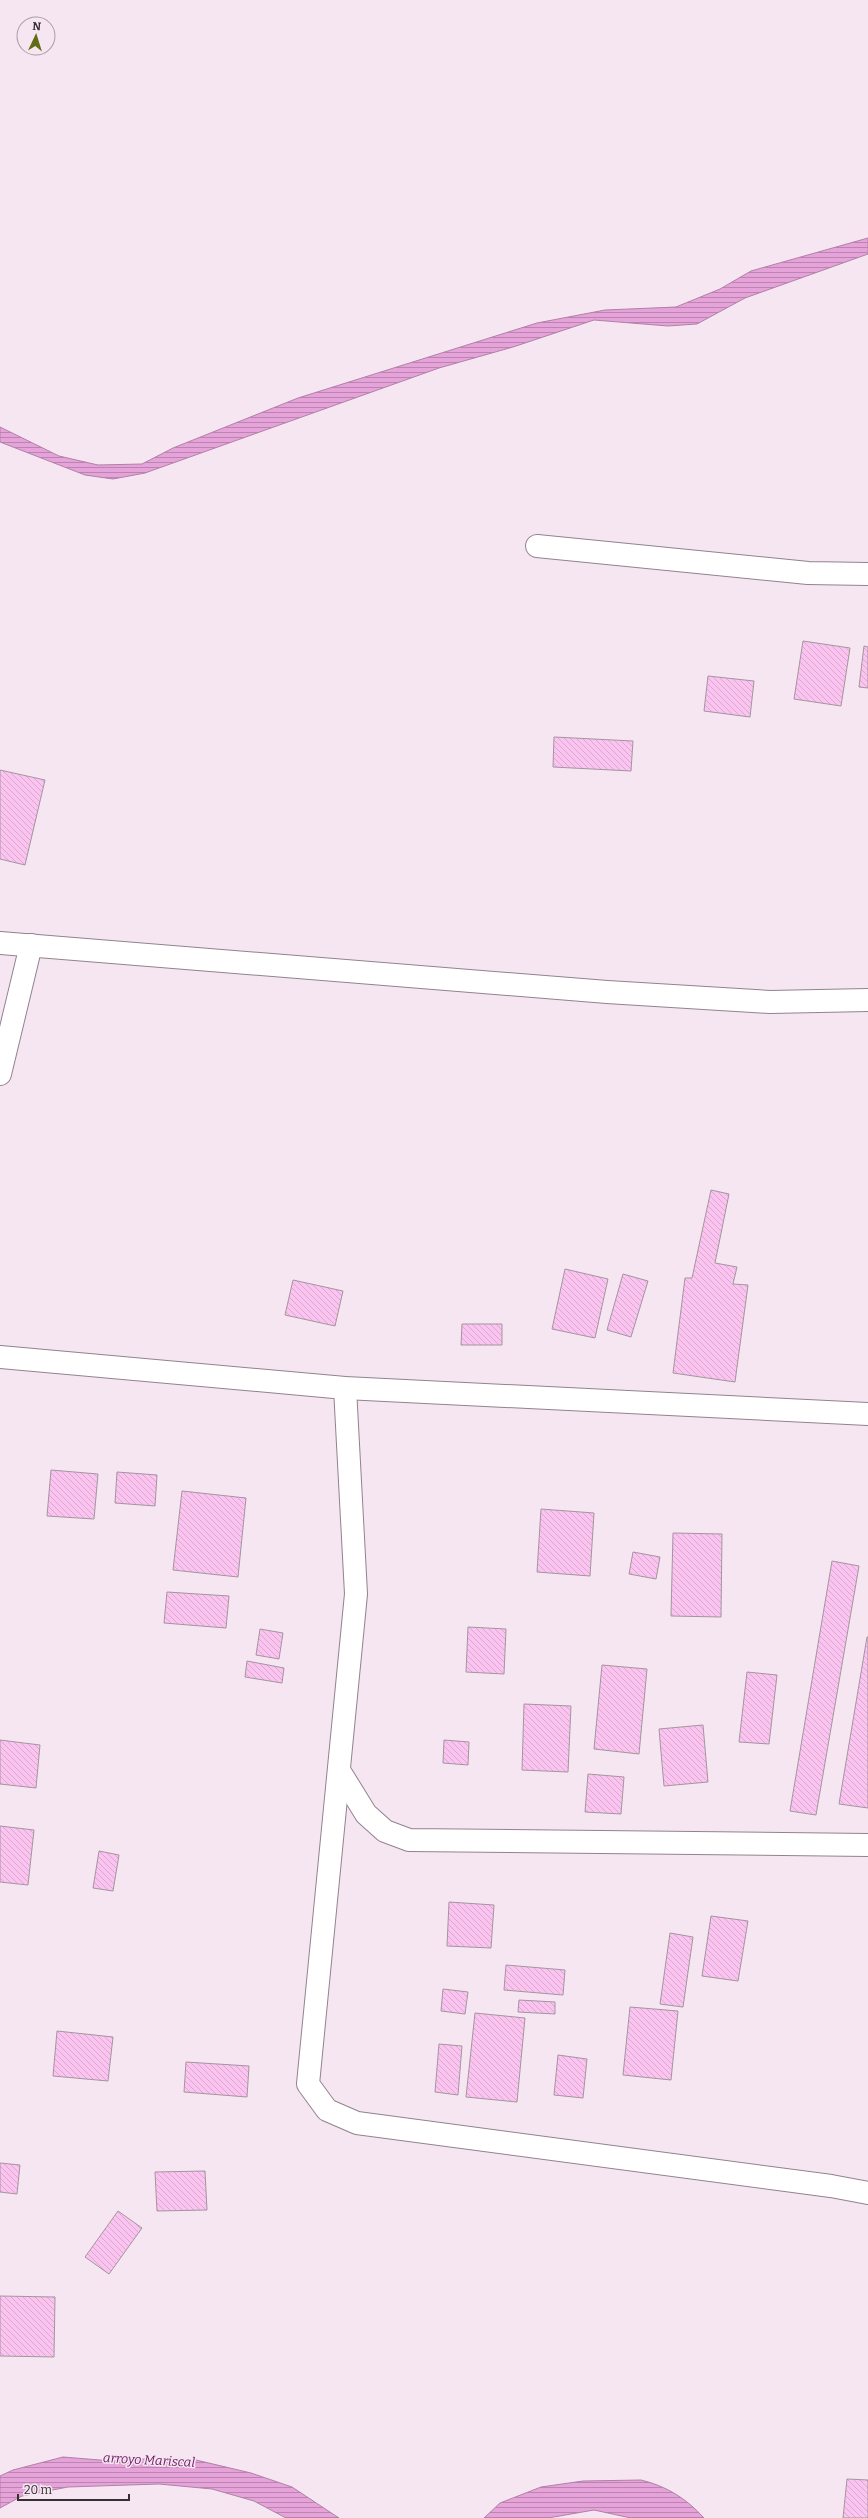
<svg xmlns="http://www.w3.org/2000/svg" width="868" height="2518" viewBox="0 0 868 2518" font-family="Bitter,serif">
	<style>
		.water { fill: url(#water-rules); stroke: #b180a7 }
		.building { fill: url(#building-back-hatch); stroke: #a395a0 }
		.lines { fill: none; stroke-linecap: round; stroke-linejoin: round }
		.minor-casing { stroke: #91838e; stroke-width: 24 }
		.minor { stroke: #fff; stroke-width: 22 }
		.labels { text-anchor: middle; dominant-baseline: central; stroke-width: 3; stroke-linejoin: round; paint-order: stroke }
		.water-label { font-size: 13px; font-style: italic; fill: #6f2164; stroke: #f6e6f2 }
	</style>
	<defs>
		<pattern id="water-rules" width="6" height="5" patternUnits="userSpaceOnUse"><rect width="6" height="5" fill="#e6a3d9"/><path d="M0 2.5h6" fill="none" stroke="#bb85b1"/></pattern>
		<pattern id="building-back-hatch" width="6" height="6" patternUnits="userSpaceOnUse"><rect width="6" height="6" fill="#fbc3ef"/><path d="M-1 5l2 2M0 0l6 6M5-1l2 2" fill="none" stroke="#d8a8cd"/></pattern>
	</defs>
	<rect width="100%" height="100%" fill="#f6e6f2"/>
	<g class="water">
		<path d="M868,238V254L745,298L697,324L668,326L594,320L513,347L439,368L145,473L113,479L85,475L0,442V427L59,456L98,465L142,464L173,448L298,398L537,323L605,310L676,307L720,289L751,271Z"/>
		<path d="M63,2457L112,2461L161,2458L196,2460L251,2473L292,2487L339,2518H286L254,2501L212,2489L159,2484L68,2487L22,2496L0,2508V2476L13,2470Z"/>
		<path d="M641,2480C666,2486 686,2498 704,2518H631L594,2510L548,2518H484L500,2503L541,2487L583,2481Z"/>
	</g>
	<g class="building">
		<path d="M803,641L850,648L841,706L794,699Z"/>
		<path d="M864,646L868,647V688L859,687Z"/>
		<path d="M708,676L754,681L750,717L704,711Z"/>
		<path d="M554,737L633,741L631,771L553,767Z"/>
		<path d="M0,770L45,780L25,865L0,859Z"/>
		<path d="M711,1190L729,1194L715,1263L737,1267L733,1284L748,1285L735,1382L673,1373L685,1278H692Z"/>
		<path d="M565,1269L608,1279L595,1338L552,1329Z"/>
		<path d="M623,1274L648,1281L631,1337L607,1330Z"/>
		<path d="M293,1280L343,1291L335,1326L285,1315Z"/>
		<path d="M462,1324H502V1345H461Z"/>
		<path d="M51,1470L98,1474L94,1519L47,1516Z"/>
		<path d="M117,1472L157,1475L155,1506L115,1503Z"/>
		<path d="M182,1491L246,1498L238,1577L173,1570Z"/>
		<path d="M541,1509L594,1513L590,1576L537,1572Z"/>
		<path d="M673,1533L722,1534L721,1617L671,1616Z"/>
		<path d="M633,1552L660,1557L656,1579L629,1574Z"/>
		<path d="M832,1561L859,1566L816,1815L790,1811Z"/>
		<path d="M167,1592L229,1596L226,1628L164,1623Z"/>
		<path d="M468,1627L506,1629L504,1674L466,1672Z"/>
		<path d="M260,1629L283,1633L279,1659L256,1655Z"/>
		<path d="M867,1637H868V1808L839,1804Z"/>
		<path d="M247,1661L284,1668L282,1683L245,1677Z"/>
		<path d="M602,1665L647,1669L639,1754L594,1749Z"/>
		<path d="M747,1672L777,1675L769,1744L739,1742Z"/>
		<path d="M524,1704L571,1706L568,1772L522,1770Z"/>
		<path d="M703,1725L708,1782L664,1786L659,1729Z"/>
		<path d="M0,1740L40,1745L36,1788L0,1784Z"/>
		<path d="M444,1740L469,1742L468,1765L443,1763Z"/>
		<path d="M588,1774L624,1777L621,1814L585,1812Z"/>
		<path d="M0,1826L34,1830L28,1885L0,1882Z"/>
		<path d="M99,1851L119,1855L113,1891L93,1888Z"/>
		<path d="M449,1902L494,1905L491,1948L447,1946Z"/>
		<path d="M711,1916L748,1921L738,1981L702,1976Z"/>
		<path d="M670,1933L693,1937L683,2007L660,2004Z"/>
		<path d="M506,1965L565,1970L563,1995L504,1990Z"/>
		<path d="M443,1989L468,1992L465,2014L441,2011Z"/>
		<path d="M519,2000L555,2002V2014L518,2012Z"/>
		<path d="M630,2007L678,2011L671,2080L623,2075Z"/>
		<path d="M475,2013L525,2018L517,2102L466,2097Z"/>
		<path d="M57,2031L113,2037L108,2081L53,2076Z"/>
		<path d="M439,2044L462,2046L458,2095L435,2092Z"/>
		<path d="M558,2055L587,2059L583,2098L554,2095Z"/>
		<path d="M186,2062L249,2066L247,2097L184,2092Z"/>
		<path d="M0,2163L20,2165L17,2194L0,2192Z"/>
		<path d="M205,2171L207,2210L157,2211L155,2172Z"/>
		<path d="M118,2211L142,2228L109,2274L85,2257Z"/>
		<path d="M0,2296L55,2297L54,2357L0,2356Z"/>
		<path d="M847,2479L868,2480V2518H843Z"/>
	</g>
	<g class="lines">
		<defs>
			<g id="minor">
				<path d="M537,546L808,573L868,574"/>
				<path d="M0,943L607,992L770,1002L868,1000"/>
				<path d="M0,1074L31,945"/>
				<path d="M0,1357L345,1388L868,1414"/>
				<path d="M345,1388L356,1594L308,2084L327,2110L357,2123L831,2186L868,2193"/>
				<path d="M340,1772L366,1814L385,1831L409,1840L868,1845"/>
			</g>
		</defs>
		<use href="#minor" class="minor-casing"/>
		<use href="#minor" class="minor"/>
	</g>
	<g class="labels">
		<g class="water-label">
			<text transform="translate(149 2460) rotate(3)">arroyo Mariscal</text>
		</g>
	</g>
	<g transform="translate(36 36) rotate(4)"><circle r="19" fill="#f6e6f2" stroke="#a99da6"/>
	<path d="M0-3L7 15L0 10L-7 15Z" fill="#606d16"/>
	<text y="-6" font-size="11" font-weight="bold" text-anchor="middle" fill="#352f33">N</text>
	</g>
	<path d="M18 2494v6h111v-6" fill="none" stroke="#352f33" stroke-width="2"/>
	<text x="24" y="2494" font-size="12" fill="#352f33" stroke="#f6e6f2" stroke-width="3" paint-order="stroke">20 m</text>
</svg>
